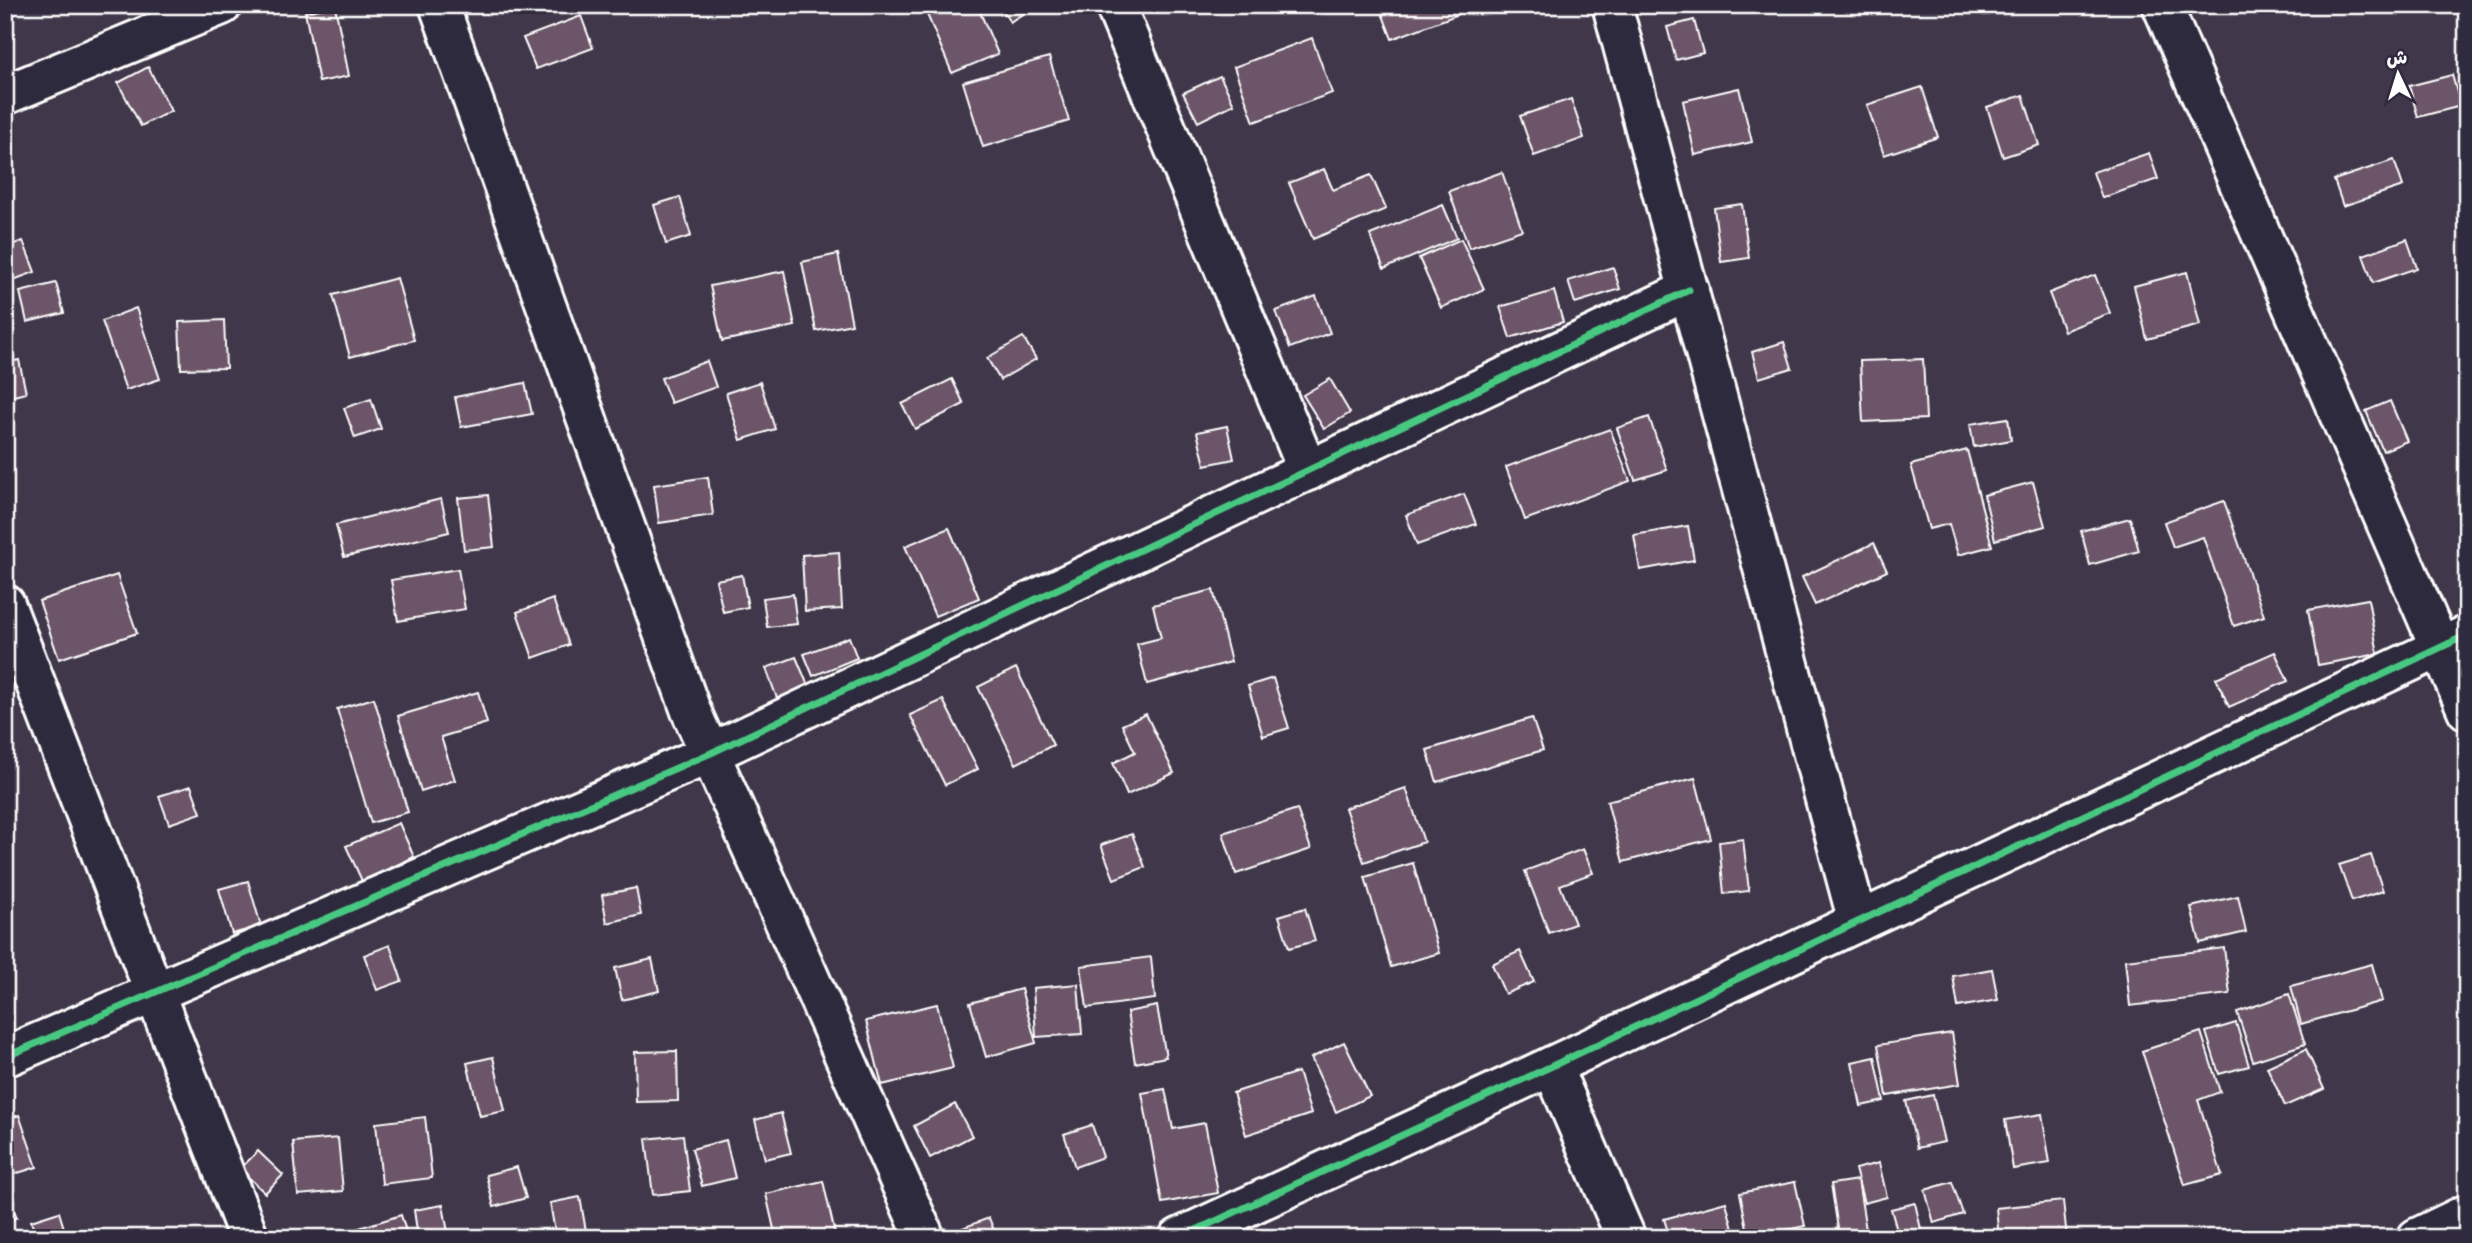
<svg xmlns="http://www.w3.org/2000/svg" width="2472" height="1243" viewBox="0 0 2472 1243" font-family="'Shantell Sans','Playpen Sans Arabic',sans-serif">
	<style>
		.building { fill: #6c5567; stroke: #fff; stroke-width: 2 }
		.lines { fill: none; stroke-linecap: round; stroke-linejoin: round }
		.minor-casing { stroke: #fff; stroke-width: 44 }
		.minor { stroke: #2f2a3d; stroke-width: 38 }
		.cycleway-casing { stroke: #2f2a3d; stroke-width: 11 }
		.cycleway { stroke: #46c982; stroke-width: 7 }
	</style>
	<rect width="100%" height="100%" fill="#41374a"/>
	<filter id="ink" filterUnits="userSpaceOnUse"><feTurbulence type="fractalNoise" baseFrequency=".0143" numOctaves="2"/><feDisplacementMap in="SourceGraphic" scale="14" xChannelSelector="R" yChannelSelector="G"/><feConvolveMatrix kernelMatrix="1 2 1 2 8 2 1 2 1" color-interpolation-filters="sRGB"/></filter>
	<g filter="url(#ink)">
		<g class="building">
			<path d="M923,5H977L998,54L952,73Z"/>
			<path d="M999,5H1036L1010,22Z"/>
			<path d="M1379,5H1455L1459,14L1392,39Z"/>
			<path d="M1983,5H2010L2011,12L1984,15Z"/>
			<path d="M335,6L349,76L319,82L305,12Z"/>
			<path d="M581,16L593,48L536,69L523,38Z"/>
			<path d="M1694,20L1703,53L1676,60L1667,27Z"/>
			<path d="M1312,38L1332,93L1254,122L1234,67Z"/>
			<path d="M1049,57L1069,121L983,147L963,82Z"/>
			<path d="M148,67L171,111L141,126L118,83Z"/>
			<path d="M2452,75L2461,106L2418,117L2409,86Z"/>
			<path d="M1220,76L1234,104L1198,122L1183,93Z"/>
			<path d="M1922,87L1938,137L1884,155L1867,105Z"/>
			<path d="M1739,88L1752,142L1695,155L1683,101Z"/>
			<path d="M2023,95L2039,145L2003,157L1987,107Z"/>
			<path d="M1571,99L1584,138L1534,156L1520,116Z"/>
			<path d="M2149,153L2158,179L2102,198L2093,172Z"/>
			<path d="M2394,160L2403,186L2343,206L2334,180Z"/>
			<path d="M1324,169L1333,190L1371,175L1386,209L1313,239L1289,183Z"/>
			<path d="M1502,172L1522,230L1469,248L1449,191Z"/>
			<path d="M680,197L691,236L666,244L654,205Z"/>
			<path d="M1742,204L1749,258L1721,262L1714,208Z"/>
			<path d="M1443,205L1457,238L1384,269L1370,235Z"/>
			<path d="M1461,239L1484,289L1441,308L1419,258Z"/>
			<path d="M2407,239L2417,268L2373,283L2363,255Z"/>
			<path d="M23,241L35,272L5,283V247Z"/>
			<path d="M838,254L852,324L816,331L802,262Z"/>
			<path d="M1613,267L1620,289L1575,303L1568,281Z"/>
			<path d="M784,271L795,326L722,341L710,286Z"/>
			<path d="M2187,272L2200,325L2147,339L2134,286Z"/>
			<path d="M2095,275L2110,313L2064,331L2049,293Z"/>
			<path d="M397,278L414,340L350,357L333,295Z"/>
			<path d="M56,283L64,313L27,322L20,292Z"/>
			<path d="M1554,291L1563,322L1510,338L1500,307Z"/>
			<path d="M1316,296L1330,333L1290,348L1276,311Z"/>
			<path d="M136,308L160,379L126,390L102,321Z"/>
			<path d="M224,320L226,368L181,369L179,322Z"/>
			<path d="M1023,337L1036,359L1000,380L987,358Z"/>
			<path d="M1784,342L1792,368L1759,378L1752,352Z"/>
			<path d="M1923,359L1926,419L1863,422L1860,361Z"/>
			<path d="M19,360L26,393L5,398V363Z"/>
			<path d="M707,361L716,387L671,403L661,378Z"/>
			<path d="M952,379L964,404L915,429L902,404Z"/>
			<path d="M1330,379L1350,413L1324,429L1303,395Z"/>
			<path d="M760,382L775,429L741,440L726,393Z"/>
			<path d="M525,383L532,414L461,427L455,397Z"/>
			<path d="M371,399L381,429L355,438L344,408Z"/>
			<path d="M2390,401L2407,441L2383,451L2366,411Z"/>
			<path d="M1649,417L1667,470L1635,480L1617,428Z"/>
			<path d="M2008,418L2011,440L1974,447L1970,424Z"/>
			<path d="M1227,426L1234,459L1205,465L1197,432Z"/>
			<path d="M1610,429L1630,481L1525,520L1506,467Z"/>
			<path d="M1967,450L1992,546L1958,555L1949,524L1929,529L1911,465Z"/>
			<path d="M708,477L713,515L659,523L654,485Z"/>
			<path d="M2033,482L2045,526L1995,540L1984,495Z"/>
			<path d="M1464,494L1476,524L1417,545L1406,515Z"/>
			<path d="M488,495L494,547L464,550L458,498Z"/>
			<path d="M441,499L449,532L344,557L336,525Z"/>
			<path d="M2224,501L2264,616L2234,626L2203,537L2173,547L2164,522Z"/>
			<path d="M2130,518L2139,551L2090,565L2081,531Z"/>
			<path d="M1688,526L1694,560L1640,570L1634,535Z"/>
			<path d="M949,528L979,598L935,616L905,546Z"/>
			<path d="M1874,543L1887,571L1815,605L1802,577Z"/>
			<path d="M839,552L842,609L805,611L802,555Z"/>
			<path d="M458,569L465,609L398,621L391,580Z"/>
			<path d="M117,575L137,633L59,659L39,601Z"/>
			<path d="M742,575L748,607L723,612L716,580Z"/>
			<path d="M1213,590L1231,662L1147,684L1137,644L1161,638L1153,605Z"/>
			<path d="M793,594L797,624L767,627L763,598Z"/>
			<path d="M553,599L569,645L533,658L517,612Z"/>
			<path d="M2368,599L2378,654L2318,665L2308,610Z"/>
			<path d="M849,637L857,658L813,676L804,654Z"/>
			<path d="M2275,652L2288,681L2229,707L2216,678Z"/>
			<path d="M796,657L809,688L778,701L766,668Z"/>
			<path d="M1016,668L1053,745L1016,764L978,687Z"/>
			<path d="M1273,678L1289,728L1263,736L1248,686Z"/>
			<path d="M478,692L487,723L441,737L455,780L421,791L398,716Z"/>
			<path d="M374,698L408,812L371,823L337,709Z"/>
			<path d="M943,700L978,769L945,785L910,715Z"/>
			<path d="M1146,714L1174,773L1127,795L1113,763L1135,752L1122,725Z"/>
			<path d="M1532,718L1543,750L1437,782L1427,750Z"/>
			<path d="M1695,778L1711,839L1623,862L1607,801Z"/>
			<path d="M191,786L201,813L169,824L159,796Z"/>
			<path d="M1406,788L1424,842L1364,862L1345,808Z"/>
			<path d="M1297,809L1311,849L1236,874L1223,833Z"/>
			<path d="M399,823L414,857L362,881L346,846Z"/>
			<path d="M1132,834L1145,867L1114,879L1101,845Z"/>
			<path d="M1743,839L1749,891L1724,894L1719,842Z"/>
			<path d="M1583,849L1593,873L1560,885L1575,924L1549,933L1525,871Z"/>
			<path d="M2371,855L2383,891L2352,901L2339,865Z"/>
			<path d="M1413,863L1439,953L1391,967L1365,877Z"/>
			<path d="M248,881L261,926L232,934L219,889Z"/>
			<path d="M636,888L641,915L607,923L602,895Z"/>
			<path d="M2238,896L2246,932L2200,943L2191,907Z"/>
			<path d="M1305,908L1315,941L1289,948L1279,916Z"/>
			<path d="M390,945L402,981L377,990L364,955Z"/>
			<path d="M2224,948L2230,994L2130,1006L2125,960Z"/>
			<path d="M1520,951L1534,982L1505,994L1492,964Z"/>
			<path d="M1151,957L1155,999L1087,1008L1081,966Z"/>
			<path d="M652,959L659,991L622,1000L615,968Z"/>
			<path d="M2372,964L2382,1001L2301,1024L2291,986Z"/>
			<path d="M1992,969L1998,1000L1958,1007L1953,976Z"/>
			<path d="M1078,984L1082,1034L1036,1037L1033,988Z"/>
			<path d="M1021,989L1036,1043L986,1057L970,1003Z"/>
			<path d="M2289,994L2305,1044L2253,1061L2237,1012Z"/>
			<path d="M937,1004L953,1068L882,1085L866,1021Z"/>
			<path d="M1157,1006L1166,1057L1135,1063L1127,1012Z"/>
			<path d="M2236,1023L2249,1066L2219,1074L2206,1032Z"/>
			<path d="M2201,1032L2220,1092L2198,1100L2222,1175L2185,1185L2142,1051Z"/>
			<path d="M1952,1033L1960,1084L1887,1096L1878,1045Z"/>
			<path d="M1344,1042L1370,1096L1336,1112L1311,1058Z"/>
			<path d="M2306,1049L2324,1089L2285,1106L2267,1067Z"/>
			<path d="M677,1051L678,1101L636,1102L635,1052Z"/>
			<path d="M493,1057L505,1111L480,1116L467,1063Z"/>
			<path d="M1875,1057L1884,1101L1861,1106L1852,1062Z"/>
			<path d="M1298,1072L1311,1114L1246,1135L1233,1093Z"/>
			<path d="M1165,1089L1173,1129L1205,1123L1218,1193L1162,1203L1142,1093Z"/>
			<path d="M1933,1095L1944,1142L1917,1148L1906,1101Z"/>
			<path d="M955,1104L972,1136L930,1158L914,1126Z"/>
			<path d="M781,1113L791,1153L765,1159L755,1120Z"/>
			<path d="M2042,1114L2050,1163L2013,1169L2005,1120Z"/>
			<path d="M19,1115L37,1167L5,1177V1120Z"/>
			<path d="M425,1117L432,1178L382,1184L376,1123Z"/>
			<path d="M1092,1125L1103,1157L1075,1167L1064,1134Z"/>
			<path d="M683,1135L690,1191L653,1195L646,1139Z"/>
			<path d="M338,1138L343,1191L298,1195L293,1142Z"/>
			<path d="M726,1140L735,1178L702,1186L692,1149Z"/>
			<path d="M258,1151L283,1175L265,1193L240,1169Z"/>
			<path d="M1879,1163L1887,1197L1864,1203L1855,1169Z"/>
			<path d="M517,1167L526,1198L494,1207L486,1175Z"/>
			<path d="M1858,1180L1866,1230L1839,1235L1831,1184Z"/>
			<path d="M823,1181L836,1238H776L766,1194Z"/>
			<path d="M1795,1182L1805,1226L1749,1238L1740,1193Z"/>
			<path d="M1952,1182L1963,1214L1934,1223L1925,1190Z"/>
			<path d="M5,1192L17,1217L5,1223Z"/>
			<path d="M580,1197L587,1237L556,1238L550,1203Z"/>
			<path d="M2063,1201L2067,1238H1999L1996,1208Z"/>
			<path d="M1726,1202L1735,1237L1670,1238L1664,1219Z"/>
			<path d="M1915,1203L1923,1238H1899L1891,1209Z"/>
			<path d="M443,1205L449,1238H418L414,1210Z"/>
			<path d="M59,1212L67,1238H36L31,1221Z"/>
			<path d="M401,1215L408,1238L330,1237Z"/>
			<path d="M989,1218L997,1238H960L957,1230Z"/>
		</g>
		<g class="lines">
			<defs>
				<g id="minor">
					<path d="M439,5L691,711L925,1238"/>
					<path d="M1115,5L1308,471"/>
					<path d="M1612,5L1858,922"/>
					<path d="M2162,5L2467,710"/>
					<path d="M5,95L222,5"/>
					<path d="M5,604L249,1238"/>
					<path d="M5,1057L711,753L1689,290"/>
					<path d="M1552,1066L1626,1238"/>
					<path d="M1179,1238L1552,1066L2467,635"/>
					<path d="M2417,1238L2467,1214"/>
				</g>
			</defs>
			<use href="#minor" class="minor-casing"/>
			<use href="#minor" class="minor"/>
			<defs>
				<g id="cycleway">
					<path d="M5,1057L711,753L1689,290"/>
					<path d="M1179,1238L1552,1066L2467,635"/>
				</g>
			</defs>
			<use href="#cycleway" class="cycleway-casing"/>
			<use href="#cycleway" class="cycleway"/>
		</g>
	</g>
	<rect width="2472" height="1243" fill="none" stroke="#2f2a3d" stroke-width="28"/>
	<rect x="14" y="14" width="2444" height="1215" fill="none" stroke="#fff" stroke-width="2.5" filter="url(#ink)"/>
	<g transform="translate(2398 74) rotate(356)" stroke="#2f2a3d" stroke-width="5" paint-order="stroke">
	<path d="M0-5L12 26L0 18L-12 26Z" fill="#ffffff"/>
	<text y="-10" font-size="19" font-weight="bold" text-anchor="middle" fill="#ffffff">ش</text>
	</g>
</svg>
